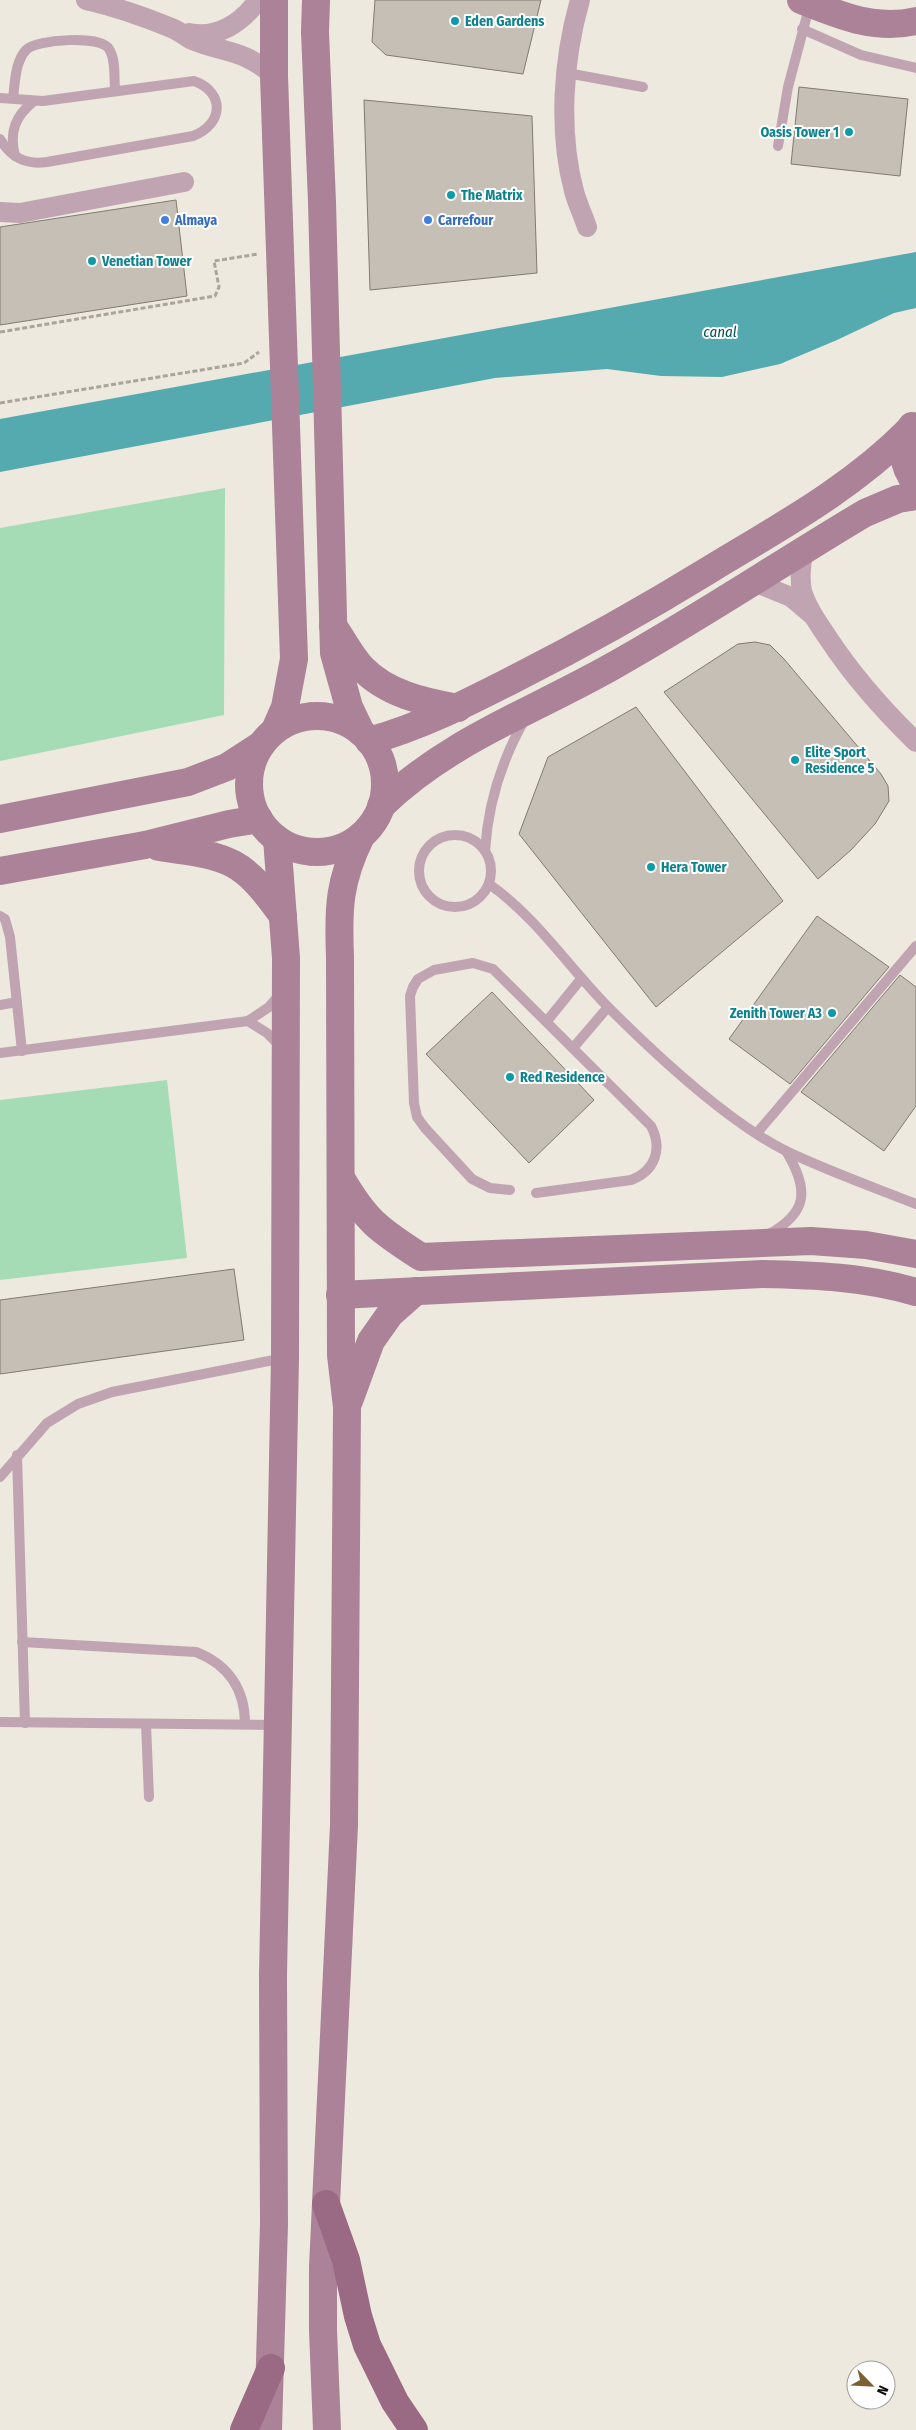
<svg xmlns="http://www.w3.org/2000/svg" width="916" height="2430" viewBox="0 0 916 2430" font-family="'Fira Sans Condensed',sans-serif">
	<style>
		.green { fill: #a5dcb5 }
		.water { fill: #54aaae }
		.building { fill: #c5bfb5; stroke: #807b71 }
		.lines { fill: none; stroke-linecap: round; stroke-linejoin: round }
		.path { stroke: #a9a59c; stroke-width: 3; stroke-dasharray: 5 2.5; stroke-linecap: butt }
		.lane { stroke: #c0a4b2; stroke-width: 10 }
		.street { stroke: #c0a4b2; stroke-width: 20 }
		.secondary { stroke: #ab8297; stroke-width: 28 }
		.primary { stroke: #9a6a84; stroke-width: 28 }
		.culture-dot { fill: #0f9aa8; stroke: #fff; stroke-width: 2 }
		.shop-dot { fill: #3f7fe0; stroke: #fff; stroke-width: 2 }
		.labels { text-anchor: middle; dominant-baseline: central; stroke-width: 4; stroke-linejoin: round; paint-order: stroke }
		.culture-label { font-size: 14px; font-weight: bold; fill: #0d838f; stroke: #fff; text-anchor: start }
		.shop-label { font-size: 14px; font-weight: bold; fill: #366cbe; stroke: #fff; text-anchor: start }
		.water-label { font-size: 15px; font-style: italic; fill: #005154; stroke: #fff }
	</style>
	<rect width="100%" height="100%" fill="#eee9de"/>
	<g class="green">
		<path d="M225,488L224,715L0,761V528Z"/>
		<path d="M167,1080L187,1258L0,1280V1100Z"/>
	</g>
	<path class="water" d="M916,252V308L894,313L837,340L780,364L722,377L661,376L607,369L495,378L0,472V419Z"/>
	<g class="building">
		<path d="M375,0H541L523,74L386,55L372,42Z"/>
		<path d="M799,87L908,99L900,176L791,164Z"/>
		<path d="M364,100L532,116L537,273L370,290Z"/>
		<path d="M176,200L187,296L0,325V227Z"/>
		<path d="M755,642L770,645L784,659L881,774L888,786L889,801L875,824L851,850L818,879L664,692L738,644Z"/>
		<path d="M636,707L783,901L656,1007L519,834L548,757Z"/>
		<path d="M817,916L889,967L790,1084L729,1039Z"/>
		<path d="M900,975L916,987V1106L884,1151L801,1092Z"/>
		<path d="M492,992L594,1100L529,1163L426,1054Z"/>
		<path d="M234,1269L244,1340L0,1374V1300Z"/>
	</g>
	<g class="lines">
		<g class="path">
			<path d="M0,332L215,296L219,287L214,261L258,254"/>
			<path d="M0,403L244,363L259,352"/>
		</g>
		<g class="lane">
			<path d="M802,29L861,55L916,68"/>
			<path d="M567,73L643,87"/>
			<path d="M0,98L43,101L194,81C225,92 224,124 193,136L47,162C26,165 11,158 0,139"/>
			<path d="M13,98C15,83 15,62 26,50C37,39 101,35 109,49C116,59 114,78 115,90"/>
			<path d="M778,146L788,87L810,4"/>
			<path d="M15,156C9,132 15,116 34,101"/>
			<circle cx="455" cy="871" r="36"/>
			<path d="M485,851C488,803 501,761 525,719"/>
			<path d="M489,884C535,916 568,966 607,1006C655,1054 726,1121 786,1151C828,1171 873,1187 916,1204"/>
			<path d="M0,916L5,919L10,937L22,1051"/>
			<path d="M0,1005L17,1002"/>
			<path d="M248,1021L267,1033L280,1046"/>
			<path d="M547,1021L581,979"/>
			<path d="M573,1048L608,1007"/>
			<path d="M0,1053L248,1021L269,1007L279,995"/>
			<path d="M757,1133L916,946"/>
			<path d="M510,1190L490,1188L472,1179L425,1128L417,1117L414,1103L410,996L413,987L418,979L434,970L473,963L493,969L651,1126C663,1149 655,1171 631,1180L536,1193"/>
			<path d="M767,1235C809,1213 809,1189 786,1151"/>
			<path d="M17,1455L25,1723"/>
			<path d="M0,1477L47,1423L78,1404L112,1392L284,1358"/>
			<path d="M22,1642L196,1652C229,1665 245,1690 245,1724"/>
			<path d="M0,1722L278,1725"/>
			<path d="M146,1724L149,1797"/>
		</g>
		<g class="street">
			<path d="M86,0C117,7 145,17 174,29C180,32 185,36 190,39C225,54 242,48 274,76"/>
			<path d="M580,0C563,59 558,131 574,191C577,203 583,215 587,227"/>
			<path d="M189,33C217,39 242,23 258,0"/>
			<path d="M0,212L20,213L184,182"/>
			<path d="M804,549C801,563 799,577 802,591C807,608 818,623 828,638C853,676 883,710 916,742"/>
			<path d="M754,582L791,597L811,614"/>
		</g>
		<g class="secondary">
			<path d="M274,0V76L294,659L285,707L275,730"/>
			<path d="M316,0L315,32L322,202L334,653L349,707L361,732"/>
			<path d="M801,0C839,15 875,31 916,21"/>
			<path d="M912,426C898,443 903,467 916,483"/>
			<path d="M333,626C343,640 351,656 362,668C387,694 424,702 458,708"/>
			<circle cx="317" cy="784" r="68"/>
			<path d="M369,741C423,726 469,702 518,677C583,644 647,608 709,570C778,528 852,488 909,430"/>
			<path d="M381,806C449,740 532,712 613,666C699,618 781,563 865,513L898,499L916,496"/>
			<path d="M0,819L188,782L227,767L261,745"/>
			<path d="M159,847C229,857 241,857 283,916"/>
			<path d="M0,871L145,845L229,824L259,819"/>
			<path d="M341,1178C366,1221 379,1230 421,1257L811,1241L866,1245L916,1254"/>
			<path d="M340,1295L762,1274C814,1275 866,1277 916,1292"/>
			<path d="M349,1401L371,1341L390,1314L416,1291"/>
			<path d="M268,2430L274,2224L273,1976L285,1358L286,958L277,839"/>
			<path d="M327,2430L323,2330V2267L344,1825L347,1407L341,1355L340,957C338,907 339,881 361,836"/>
		</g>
		<g class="primary">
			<path d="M326,2204L346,2260L358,2316L367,2345L395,2402L414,2430"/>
			<path d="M244,2430L271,2368"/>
		</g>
	</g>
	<g class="culture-dot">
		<circle cx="455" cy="21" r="5"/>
		<circle cx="849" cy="132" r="5"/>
		<circle cx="451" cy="195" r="5"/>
		<circle cx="92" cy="261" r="5"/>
		<circle cx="795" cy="760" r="5"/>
		<circle cx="651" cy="867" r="5"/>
		<circle cx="832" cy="1013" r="5"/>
		<circle cx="510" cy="1077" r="5"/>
	</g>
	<g class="shop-dot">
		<circle cx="165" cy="220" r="5"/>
		<circle cx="428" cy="220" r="5"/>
	</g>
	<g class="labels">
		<g class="culture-label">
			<text x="465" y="21">Eden Gardens</text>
			<text x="839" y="132" text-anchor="end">Oasis Tower 1</text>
			<text x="461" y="195">The Matrix</text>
			<text x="102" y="261">Venetian Tower</text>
			<text x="805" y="752">Elite Sport<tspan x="805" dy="16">Residence 5</tspan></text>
			<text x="661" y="867">Hera Tower</text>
			<text x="822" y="1013" text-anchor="end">Zenith Tower A3</text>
			<text x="520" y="1077">Red Residence</text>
		</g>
		<g class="shop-label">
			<text x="175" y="220">Almaya</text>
			<text x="438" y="220">Carrefour</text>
		</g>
		<g class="water-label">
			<text x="720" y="332">canal</text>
		</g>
	</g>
	<g transform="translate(871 2385) rotate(114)"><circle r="24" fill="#ffffff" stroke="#9e9d9c"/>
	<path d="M0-4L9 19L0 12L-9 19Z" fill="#7d6134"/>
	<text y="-8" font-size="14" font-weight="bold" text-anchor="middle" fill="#0d0b08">N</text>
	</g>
</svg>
